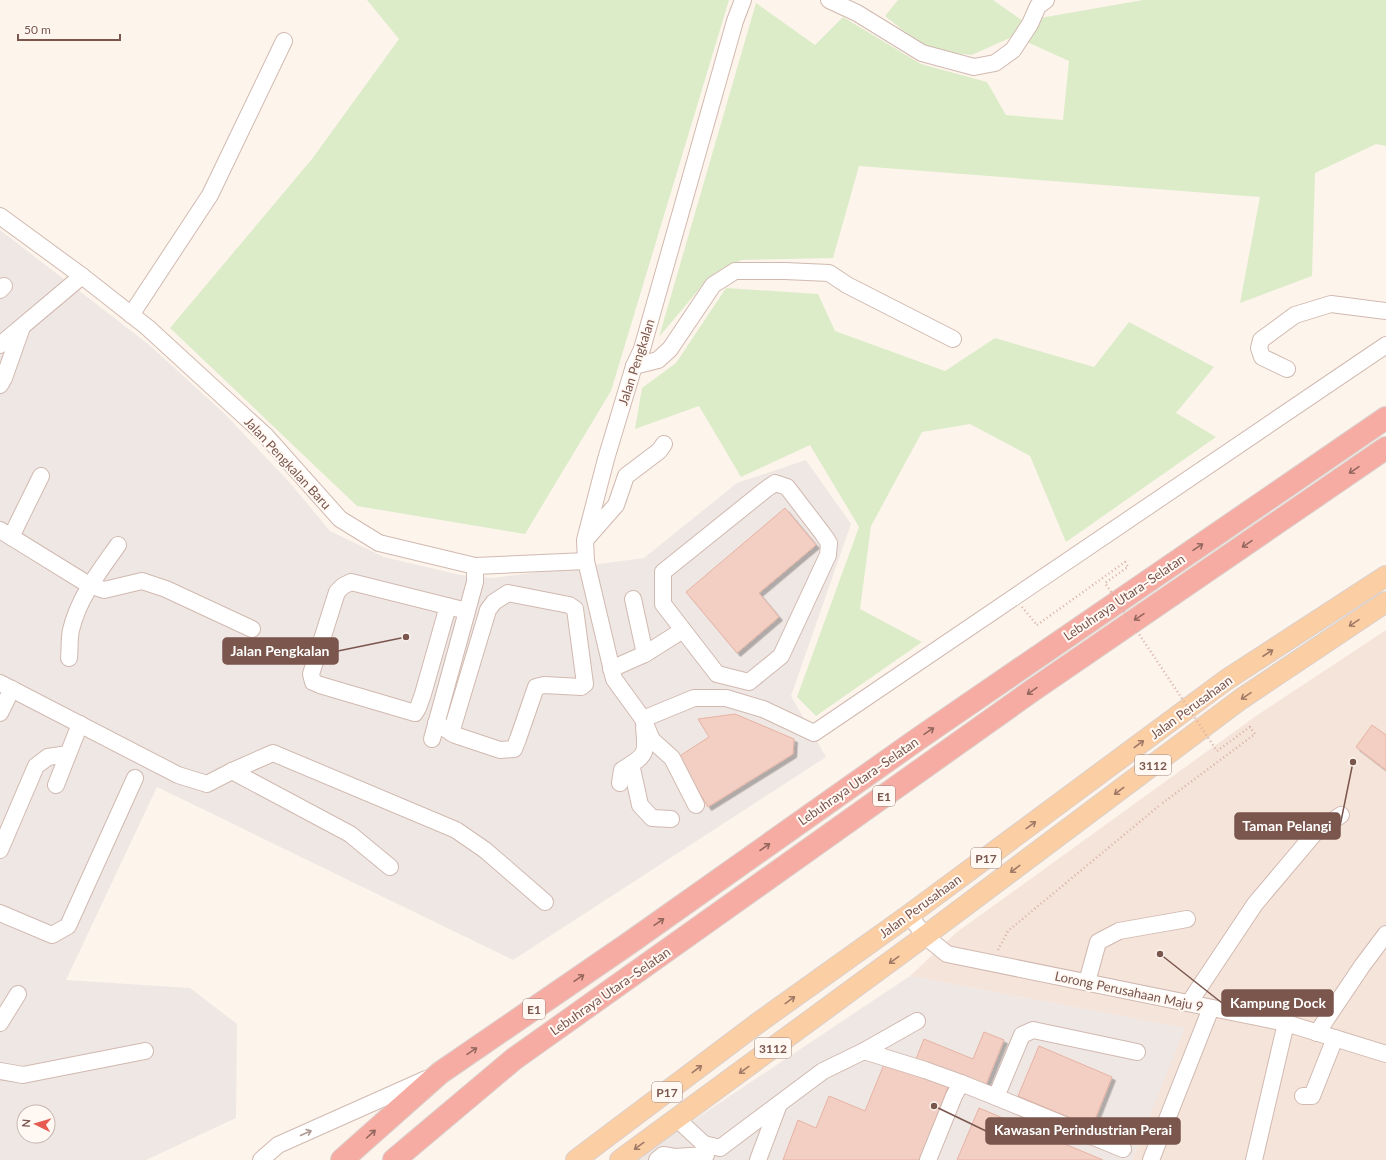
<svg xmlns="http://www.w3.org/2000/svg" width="1386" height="1160" viewBox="0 0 1386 1160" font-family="Lato,sans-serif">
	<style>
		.residential { fill: #f5e4da }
		.industrial { fill: #efe7e4; fill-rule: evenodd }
		.green { fill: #dcecc9 }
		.building { fill: #f3cfc3; stroke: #e6b2a3; filter: url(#shadow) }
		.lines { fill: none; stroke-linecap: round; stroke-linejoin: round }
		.minor-casing { stroke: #d1b9b0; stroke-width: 18 }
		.major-casing { stroke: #dad0cd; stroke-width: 22 }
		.highway-casing { stroke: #dad0cd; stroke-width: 24 }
		.path { stroke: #d9b1a5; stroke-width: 2.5; stroke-dasharray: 1 3; stroke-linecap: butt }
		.minor { stroke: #fff; stroke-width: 16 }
		.major { stroke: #fbcea4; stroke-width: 20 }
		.highway { stroke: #f7aca3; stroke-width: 22 }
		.path-bridge { stroke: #d9b1a5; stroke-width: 2.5; stroke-dasharray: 1 3; stroke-linecap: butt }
		.oneway { stroke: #93675e }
		.oneway2 { stroke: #a17a67 }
		.oneway3 { stroke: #af9a94 }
		.labels { text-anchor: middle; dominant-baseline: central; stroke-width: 4; stroke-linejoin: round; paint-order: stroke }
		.shield { fill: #fff8f3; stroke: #a2877f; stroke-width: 1 }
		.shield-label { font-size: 12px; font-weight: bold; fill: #7a564d }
		.street-label { font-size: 13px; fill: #7a564d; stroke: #fff8f3 }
		.leader { fill: none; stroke: #7a564d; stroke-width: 1.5 }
		.callout-dot { fill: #7a564d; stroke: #fff8f3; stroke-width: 1.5 }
		.callout { fill: #7a564d; stroke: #7a564d; stroke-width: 1.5 }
		.callout-label { font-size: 14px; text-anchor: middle; font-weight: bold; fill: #fff }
	</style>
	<defs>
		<filter id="shadow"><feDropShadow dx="3.5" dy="3.5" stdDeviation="0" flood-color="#0004"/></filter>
	</defs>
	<rect width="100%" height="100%" fill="#fdf4ec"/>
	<path class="residential" d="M1386,630V1160H1132L1184,1028L910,976L957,932L1256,716Z"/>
	<g class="industrial">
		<path d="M0,230L147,343L225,414L291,484L330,531L384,557L460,575L493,578L644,558L737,483L806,460L851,524L791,696L826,757L513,960L157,787L66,980L190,988L237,1024L236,1118L146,1160H0ZM24,1112H48V1136H24Z"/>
		<path d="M910,976L1185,1028L1132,1160H634Z"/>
	</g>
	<g class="green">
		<path d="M367,0H729L611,391L525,534L357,506L170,328L312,159L399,39Z"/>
		<path d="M898,0H993L1023,21L1143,0H1386V146L1376,144L1315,173L1312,276L1240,303L1260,197L859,166L833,258L741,260L706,281L659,337L756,3L815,45L843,17L921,64L987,82L1006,115L1063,120L1069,61L1014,36L972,55L928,50L885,16Z"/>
		<path d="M726,288L818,294L835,331L945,371L995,338L1094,367L1129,322L1214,367L1176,413L1216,437L1066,542L1030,456L970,424L922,432L871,526L860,609L922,642L816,716L797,697L859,527L810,445L741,477L699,406L635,429L642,388L676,363Z"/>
	</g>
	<g class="building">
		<path d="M785,508L816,545L759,593L779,617L737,653L686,592Z"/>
		<path d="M735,714L794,739L793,754L708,807L678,757L709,737L698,719Z"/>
		<path d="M1372,725L1386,735V770L1356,747Z"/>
		<path d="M984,1032L1004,1040L985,1087L916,1059L924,1039L973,1059Z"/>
		<path d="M1039,1046L1112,1077L1092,1127L1018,1096Z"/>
		<path d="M885,1062L948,1087L920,1160H783L798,1120L816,1128L829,1096L865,1111Z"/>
		<path d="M979,1108L1103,1160H957Z"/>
	</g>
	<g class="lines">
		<defs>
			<g id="minor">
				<path d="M829,0L857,13L922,53L974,67L995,63L1013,50L1030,24L1038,6L1046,0"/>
				<path d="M0,216L82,276L147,327L266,436L340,519L379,543L475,566L586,561"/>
				<path d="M0,290L4,286"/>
				<path d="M131,315L210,195L284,41"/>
				<path d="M0,345L82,276"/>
				<path d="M634,366L658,360L670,349L713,285L735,271H785L829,273L847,285L953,339"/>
				<path d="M1287,369L1262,357L1259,348L1261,340L1295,315L1331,304L1386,311"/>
				<path d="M0,385L4,378L22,327"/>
				<path d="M775,483L787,487L823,534L829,543L828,555L781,656L749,682L717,674L663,604V572L765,490Z"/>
				<path d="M0,530L89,585L104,590L142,581L166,589L252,629"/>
				<path d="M11,537L41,476"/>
				<path d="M587,538L616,505L626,476L659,451L664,444"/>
				<path d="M633,599L645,654"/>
				<path d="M448,606L423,694L418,708L415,713L320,685L313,682L311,674L337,592L343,586L351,582L467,611"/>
				<path d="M69,658C70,649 69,639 71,630C79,597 99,572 118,545"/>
				<path d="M611,669L645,654L683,630"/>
				<path d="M0,683L178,775L207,784L232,771L273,753L456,830L485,850L545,902"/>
				<path d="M0,713L12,689"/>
				<path d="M643,719L694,698H726L763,709L814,733L1386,345"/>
				<path d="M436,723L455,735L500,750L514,749L518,739L536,687L544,685L581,687L585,684L575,609L569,605L508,593L494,602L488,610L451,733"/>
				<path d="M432,739L475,582V566"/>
				<path d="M631,764L640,805L652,818L671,819"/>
				<path d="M232,771L350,834L390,867"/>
				<path d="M620,783L622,770C646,755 647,756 644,727"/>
				<path d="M56,785L80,724"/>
				<path d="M696,805L672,758L652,740L643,719L614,679L586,561L585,540L606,459L634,366L642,349L735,21L743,0"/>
				<path d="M0,850L36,766L48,757L68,754"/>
				<path d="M0,913L52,935L68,926L135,778"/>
				<path d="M909,915L925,936L947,954L1286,1023L1386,1054"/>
				<path d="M1087,982L1098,942L1119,931L1187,919"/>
				<path d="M1189,1003L1255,904L1314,834L1341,815"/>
				<path d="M0,1023L18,994"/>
				<path d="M1317,1033L1362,966L1386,934"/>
				<path d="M864,1051L925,1070L961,1083L954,1096L928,1160"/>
				<path d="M0,1071L23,1075L145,1051"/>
				<path d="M961,1083L996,1097L1022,1035L1033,1030L1137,1052"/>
				<path d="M1303,1096H1312L1335,1038"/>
				<path d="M996,1097L1123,1149"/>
				<path d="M677,1119L704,1144L720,1148L823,1071L864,1051L917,1021"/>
				<path d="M261,1160L278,1145L426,1079"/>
				<path d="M657,1160L663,1155L675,1157L706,1155"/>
				<path d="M758,1160L779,1104"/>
				<path d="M1151,1160L1211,1008"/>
				<path d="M1254,1160L1286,1023"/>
			</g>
			<g id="major">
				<path d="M576,1160L758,1023L909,915L1226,680L1386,576"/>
				<path d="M620,1160L925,936L1241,699L1386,602"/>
			</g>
			<g id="highway">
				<path d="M342,1160L440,1073L628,944L918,739L1386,418"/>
				<path d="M394,1160L514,1059L1033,690L1386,448"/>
			</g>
		</defs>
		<use href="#minor" class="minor-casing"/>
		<use href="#major" class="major-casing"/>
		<use href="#highway" class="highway-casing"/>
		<g class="path">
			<path d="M1022,607L1037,625"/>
			<path d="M998,950L1008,931L1160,805"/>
		</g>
		<use href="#minor" class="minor"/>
		<use href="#major" class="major"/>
		<use href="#highway" class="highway"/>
		<path class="path-bridge" d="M1037,625L1125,562L1128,567L1105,583L1217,751L1250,727L1255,734L1160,805"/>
	</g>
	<defs><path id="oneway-shaft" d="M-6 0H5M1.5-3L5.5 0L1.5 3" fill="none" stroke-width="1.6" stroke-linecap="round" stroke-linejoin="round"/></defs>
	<g class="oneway">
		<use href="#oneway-shaft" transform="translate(1354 470) rotate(146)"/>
		<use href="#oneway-shaft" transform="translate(1247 544) rotate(146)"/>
		<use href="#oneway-shaft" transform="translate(1198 547) rotate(-34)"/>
		<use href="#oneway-shaft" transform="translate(1139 617) rotate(146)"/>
		<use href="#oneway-shaft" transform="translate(1032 691) rotate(145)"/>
		<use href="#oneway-shaft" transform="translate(929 731) rotate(-34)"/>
		<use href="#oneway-shaft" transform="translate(765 847) rotate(-35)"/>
		<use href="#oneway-shaft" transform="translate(659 922) rotate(-35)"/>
		<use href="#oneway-shaft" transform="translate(579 978) rotate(-34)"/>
		<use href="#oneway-shaft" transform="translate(472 1051) rotate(-34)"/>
		<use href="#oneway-shaft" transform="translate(371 1134) rotate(-42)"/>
	</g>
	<g class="oneway2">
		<use href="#oneway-shaft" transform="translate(1354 623) rotate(146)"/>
		<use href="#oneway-shaft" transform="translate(1268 653) rotate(-33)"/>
		<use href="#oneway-shaft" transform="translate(1246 696) rotate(146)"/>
		<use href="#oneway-shaft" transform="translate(1139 744) rotate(-37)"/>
		<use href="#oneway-shaft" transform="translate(1119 791) rotate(143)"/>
		<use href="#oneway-shaft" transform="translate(1031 825) rotate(-36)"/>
		<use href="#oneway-shaft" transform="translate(1015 869) rotate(143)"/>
		<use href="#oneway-shaft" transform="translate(894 960) rotate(144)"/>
		<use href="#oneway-shaft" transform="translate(790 1000) rotate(-36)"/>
		<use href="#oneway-shaft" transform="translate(697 1069) rotate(-37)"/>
		<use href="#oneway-shaft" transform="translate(744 1070) rotate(144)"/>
		<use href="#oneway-shaft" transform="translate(639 1146) rotate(144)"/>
	</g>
	<use class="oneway3" href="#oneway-shaft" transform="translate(306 1133) rotate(-24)"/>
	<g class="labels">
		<g class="shield">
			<rect x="1135" y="755" width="36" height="20" rx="3"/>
			<rect x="873" y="786" width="22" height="20" rx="3"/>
			<rect x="971" y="848" width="30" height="20" rx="3"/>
			<rect x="523" y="999" width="22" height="20" rx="3"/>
			<rect x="755" y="1038" width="36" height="20" rx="3"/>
			<rect x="652" y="1082" width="30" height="20" rx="3"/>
		</g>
		<g class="shield-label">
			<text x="1153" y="765">3112</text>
			<text x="884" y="796">E1</text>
			<text x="986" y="858">P17</text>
			<text x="534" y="1009">E1</text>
			<text x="773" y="1048">3112</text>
			<text x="667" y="1092">P17</text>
		</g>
		<g class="street-label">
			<text transform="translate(636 362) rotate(-72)">Jalan Pengkalan</text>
			<text transform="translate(288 463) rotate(47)">Jalan Pengkalan Baru</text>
			<text transform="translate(1124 597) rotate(-34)">Lebuhraya Utara–Selatan</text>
			<text transform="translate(1191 707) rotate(-36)">Jalan Perusahaan</text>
			<text transform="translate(858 781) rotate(-35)">Lebuhraya Utara–Selatan</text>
			<text transform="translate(920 906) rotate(-36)">Jalan Perusahaan</text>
			<text transform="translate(610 991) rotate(-35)">Lebuhraya Utara–Selatan</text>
			<text transform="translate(1129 991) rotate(12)">Lorong Perusahaan Maju 9</text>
		</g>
	</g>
	<path class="leader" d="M406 637L338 651M1353 762L1340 826M1160 954L1222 1003M934 1106L986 1131"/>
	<g class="callout-dot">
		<circle cx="406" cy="637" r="4"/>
		<circle cx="1353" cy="762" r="4"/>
		<circle cx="1160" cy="954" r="4"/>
		<circle cx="934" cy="1106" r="4"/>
	</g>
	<g class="callout">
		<rect x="223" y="638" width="115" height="26" rx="4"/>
		<rect x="1235" y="813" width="105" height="26" rx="4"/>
		<rect x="1222" y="990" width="111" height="26" rx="4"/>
		<rect x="986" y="1118" width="194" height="26" rx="4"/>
	</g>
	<g class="callout-label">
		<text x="280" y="656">Jalan Pengkalan</text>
		<text x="1287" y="831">Taman Pelangi</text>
		<text x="1278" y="1008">Kampung Dock</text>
		<text x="1083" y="1135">Kawasan Perindustrian Perai</text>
	</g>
	<g transform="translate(36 1124) rotate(275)"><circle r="19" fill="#fff8f3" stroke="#cab7b1"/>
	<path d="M0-3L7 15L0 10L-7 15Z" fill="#e75c50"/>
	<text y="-6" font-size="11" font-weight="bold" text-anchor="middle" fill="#7a564d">N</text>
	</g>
	<path d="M18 34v6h102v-6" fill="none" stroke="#7a564d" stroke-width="2"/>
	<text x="24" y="34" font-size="12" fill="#7a564d" stroke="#fff8f3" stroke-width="3" paint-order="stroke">50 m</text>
</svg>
